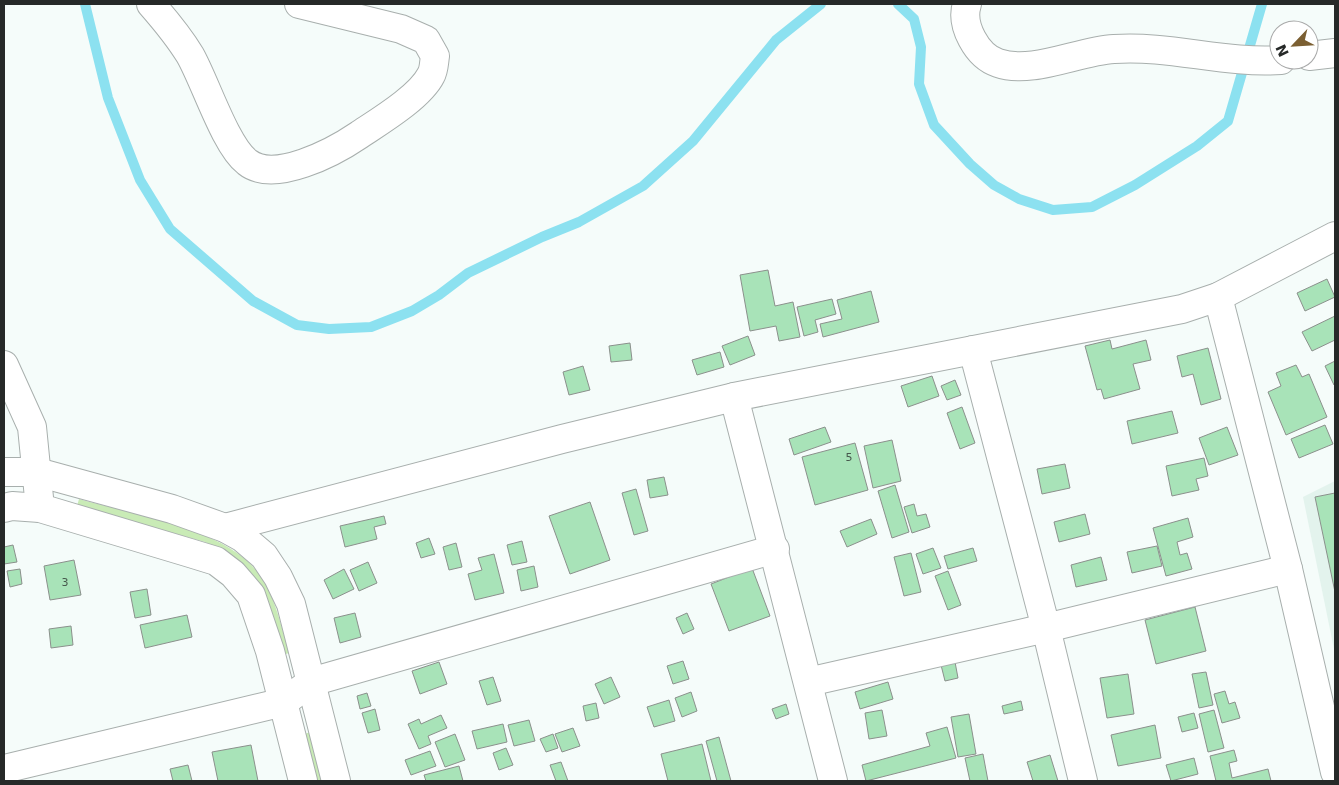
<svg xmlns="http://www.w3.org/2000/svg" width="1339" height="785" viewBox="0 0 1339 785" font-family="'DejaVu Sans',sans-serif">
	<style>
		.built { fill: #e3f3ed }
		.green { fill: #c9ebb6 }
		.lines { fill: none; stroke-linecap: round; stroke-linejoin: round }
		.stream { stroke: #8ce1f0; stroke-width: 10 }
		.building { fill: #a8e3b8; stroke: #8b908c }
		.street-casing { stroke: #a8afad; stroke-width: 30 }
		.secondary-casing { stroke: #a8afad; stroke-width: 30 }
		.street { stroke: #fff; stroke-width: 28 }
		.secondary { stroke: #fff; stroke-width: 28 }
		.labels { text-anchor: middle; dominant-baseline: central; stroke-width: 5; stroke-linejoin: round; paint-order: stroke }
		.number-label { font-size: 11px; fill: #46584c }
	</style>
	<rect width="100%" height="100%" fill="#f5fcfa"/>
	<path class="built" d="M1335,481V654L1303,497Z"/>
	<g class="green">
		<path d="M79,499C131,514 228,529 259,574C276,598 281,626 289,653L283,655L224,552L205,542L77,506Z"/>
		<path d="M311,732L324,781H315L304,734Z"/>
	</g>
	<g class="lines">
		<g class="stream">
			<path d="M85,4L108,98L140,180L170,229L253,301L297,325L329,329L371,327L412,311L439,295L468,273L542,237L579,222L643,186L693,141L776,40L821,4"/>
			<path d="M898,4L914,19L921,47L919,84L934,125L970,164L994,185L1019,199L1053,210L1092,207L1135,185L1197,146L1228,121L1262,4"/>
		</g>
	</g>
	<g class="building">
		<path d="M768,270L775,306L793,302L800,337L779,341L776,326L750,331L740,275Z"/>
		<path d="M1327,279L1335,297L1305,311L1297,293Z"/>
		<path d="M871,291L879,322L823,337L820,324L842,319L837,300Z"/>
		<path d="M832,299L836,314L815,320L818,332L804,336L797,307Z"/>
		<path d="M1335,316V340L1312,351L1302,332Z"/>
		<path d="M748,336L755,355L730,365L722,346Z"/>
		<path d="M1110,340L1112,349L1146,340L1151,360L1133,364L1140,389L1104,399L1101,389L1097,390L1085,346Z"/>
		<path d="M630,343L632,360L611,362L609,346Z"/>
		<path d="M1208,348L1221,399L1201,405L1193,374L1182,377L1177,356Z"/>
		<path d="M720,352L724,367L697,375L692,360Z"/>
		<path d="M1335,361V384L1334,385L1325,366Z"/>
		<path d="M1296,365L1302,377L1309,374L1327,417L1286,435L1268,392L1281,386L1276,373Z"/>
		<path d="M583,366L590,390L569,395L563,372Z"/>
		<path d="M932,376L939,396L908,407L901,386Z"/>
		<path d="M955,380L961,395L947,400L941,386Z"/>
		<path d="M962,407L975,443L960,449L947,413Z"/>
		<path d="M1172,411L1178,433L1132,444L1127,421Z"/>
		<path d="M1325,425L1333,444L1299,458L1291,439Z"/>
		<path d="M825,427L831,442L794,455L789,439Z"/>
		<path d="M1227,427L1238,455L1209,465L1199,438Z"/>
		<path d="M892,440L901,481L873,488L864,446Z"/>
		<path d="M855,443L868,490L815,505L802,457Z"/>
		<path d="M1204,458L1208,476L1196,479L1199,490L1172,496L1166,466Z"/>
		<path d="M1065,464L1070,488L1042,494L1037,469Z"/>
		<path d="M664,477L668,495L650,498L647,480Z"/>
		<path d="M895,485L909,532L892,538L878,491Z"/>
		<path d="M636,489L648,531L634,535L622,493Z"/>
		<path d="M1335,493V592L1315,497Z"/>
		<path d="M590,502L610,560L570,574L549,516Z"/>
		<path d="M914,504L917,516L926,514L930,527L912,533L904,507Z"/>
		<path d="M1085,514L1090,534L1059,542L1054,522Z"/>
		<path d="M384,516L386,524L374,527L377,539L345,547L340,526Z"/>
		<path d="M1188,518L1193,537L1177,542L1180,555L1187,553L1192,569L1166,576L1153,528Z"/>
		<path d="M871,519L877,534L847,547L840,531Z"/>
		<path d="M429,538L435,554L421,558L416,543Z"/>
		<path d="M522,541L527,562L512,565L507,545Z"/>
		<path d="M456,543L462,567L449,570L443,547Z"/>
		<path d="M13,545L17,562L4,564V547Z"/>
		<path d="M1157,546L1162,566L1132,573L1127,552Z"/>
		<path d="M933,548L941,568L923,574L916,554Z"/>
		<path d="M973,548L977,561L948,569L944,556Z"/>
		<path d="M911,553L921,592L904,596L894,557Z"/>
		<path d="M494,554L504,593L475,600L468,574L482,570L478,558Z"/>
		<path d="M1101,557L1107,580L1076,587L1071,565Z"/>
		<path d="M74,560L81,595L50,600L44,566Z"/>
		<path d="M368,562L377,583L359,591L350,570Z"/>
		<path d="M534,566L538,587L521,591L517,570Z"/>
		<path d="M752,568L770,616L729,631L711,584Z"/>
		<path d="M20,569L22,584L10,587L7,571Z"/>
		<path d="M344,569L354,589L333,599L324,580Z"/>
		<path d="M948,571L961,605L948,610L935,576Z"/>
		<path d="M147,589L151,615L135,618L130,592Z"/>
		<path d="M1195,607L1206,651L1156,664L1145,620Z"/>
		<path d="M355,613L361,637L340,643L334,618Z"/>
		<path d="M687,613L694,629L683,634L676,618Z"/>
		<path d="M187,615L192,637L145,648L140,625Z"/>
		<path d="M71,626L73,645L51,648L49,629Z"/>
		<path d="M683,661L689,679L673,684L667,666Z"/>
		<path d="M439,662L447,684L420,694L412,671Z"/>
		<path d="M955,662L958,678L945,681L941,665Z"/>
		<path d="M1206,672L1213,705L1199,708L1192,674Z"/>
		<path d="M1128,674L1134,714L1107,718L1100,678Z"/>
		<path d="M493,677L501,701L487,705L479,681Z"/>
		<path d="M611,677L620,697L604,704L595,684Z"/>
		<path d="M888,682L893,699L860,709L855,692Z"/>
		<path d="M1225,691L1229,704L1235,702L1240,718L1222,723L1214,694Z"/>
		<path d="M691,692L697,711L682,717L675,698Z"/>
		<path d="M367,693L371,706L360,709L357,696Z"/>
		<path d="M669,700L675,721L654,727L647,707Z"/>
		<path d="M1021,701L1023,710L1004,714L1002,706Z"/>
		<path d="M596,703L599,718L586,721L583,706Z"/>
		<path d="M786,704L789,714L776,719L772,709Z"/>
		<path d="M375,709L380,730L368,733L362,713Z"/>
		<path d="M882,710L887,736L869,739L865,713Z"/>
		<path d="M1214,710L1224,748L1208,752L1199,714Z"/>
		<path d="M1194,713L1198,728L1182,732L1178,717Z"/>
		<path d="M969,714L976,754L958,757L951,717Z"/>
		<path d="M441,715L447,728L428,736L431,744L419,749L408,724L419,719L421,724Z"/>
		<path d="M529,720L535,741L514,746L508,725Z"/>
		<path d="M503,724L507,742L477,749L472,731Z"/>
		<path d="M1155,725L1161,758L1118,766L1111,735Z"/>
		<path d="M947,727L956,758L866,781L862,765L930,746L926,733Z"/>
		<path d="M573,728L580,746L562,752L555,734Z"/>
		<path d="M455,734L465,760L445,767L435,742Z"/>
		<path d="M553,734L558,748L546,752L540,739Z"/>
		<path d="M719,737L731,781H717L706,741Z"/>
		<path d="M702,744L711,781H668L661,754Z"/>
		<path d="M251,745L258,781H218L212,752Z"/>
		<path d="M506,748L513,765L499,770L493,753Z"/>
		<path d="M1234,750L1237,761L1229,763L1232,778L1268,769L1271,781H1216L1210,756Z"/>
		<path d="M430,751L436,766L411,775L405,760Z"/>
		<path d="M983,754L988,781H970L965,758Z"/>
		<path d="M1050,755L1058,781H1033L1027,762Z"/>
		<path d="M1194,758L1198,774L1171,781L1166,765Z"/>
		<path d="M561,762L568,781H556L550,765Z"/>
		<path d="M188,765L192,781H173L170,769Z"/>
		<path d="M459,766L463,781H426L424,775Z"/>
	</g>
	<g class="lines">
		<defs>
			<g id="street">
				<path d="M151,4C165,20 179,37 190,55C205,81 225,145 247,162C274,184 334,152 359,135C380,121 420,97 431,75C434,70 434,62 435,56L426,40L401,29L299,4"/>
				<path d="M967,4C960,25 977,56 998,63C1032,75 1078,51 1114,49C1170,45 1225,64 1281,60"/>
				<path d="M1309,56L1335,53"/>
				<path d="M1218,297L1288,569L1335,772"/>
				<path d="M973,350L1046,628L1083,781"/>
				<path d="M4,365L32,427L40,508"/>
				<path d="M734,397L833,781"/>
				<path d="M225,528L562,439L734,397L1182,309L1218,297L1335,236"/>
				<path d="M808,682L1046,628L1288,569"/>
				<path d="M4,769L284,702L311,682L775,549"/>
			</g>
			<g id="secondary">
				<path d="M4,472H37L172,509L225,528L243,538L264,556L278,577L291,604L336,781"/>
				<path d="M4,508L12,506L40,508L190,553L216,561L233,574L251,595L270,651L303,781"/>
			</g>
		</defs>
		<use href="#street" class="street-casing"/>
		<use href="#secondary" class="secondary-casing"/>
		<use href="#street" class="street"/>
		<use href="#secondary" class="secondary"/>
	</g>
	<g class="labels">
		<g class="number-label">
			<text x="849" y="457">5</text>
			<text x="65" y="582">3</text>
		</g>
	</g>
	<rect width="1339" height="785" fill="none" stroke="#262928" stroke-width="10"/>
	<g transform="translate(1294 45) rotate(245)"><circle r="24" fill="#ffffff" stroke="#a8a9a9"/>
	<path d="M0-4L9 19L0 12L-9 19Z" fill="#7b5f32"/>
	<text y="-8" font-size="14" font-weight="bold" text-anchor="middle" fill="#262928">N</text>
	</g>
</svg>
